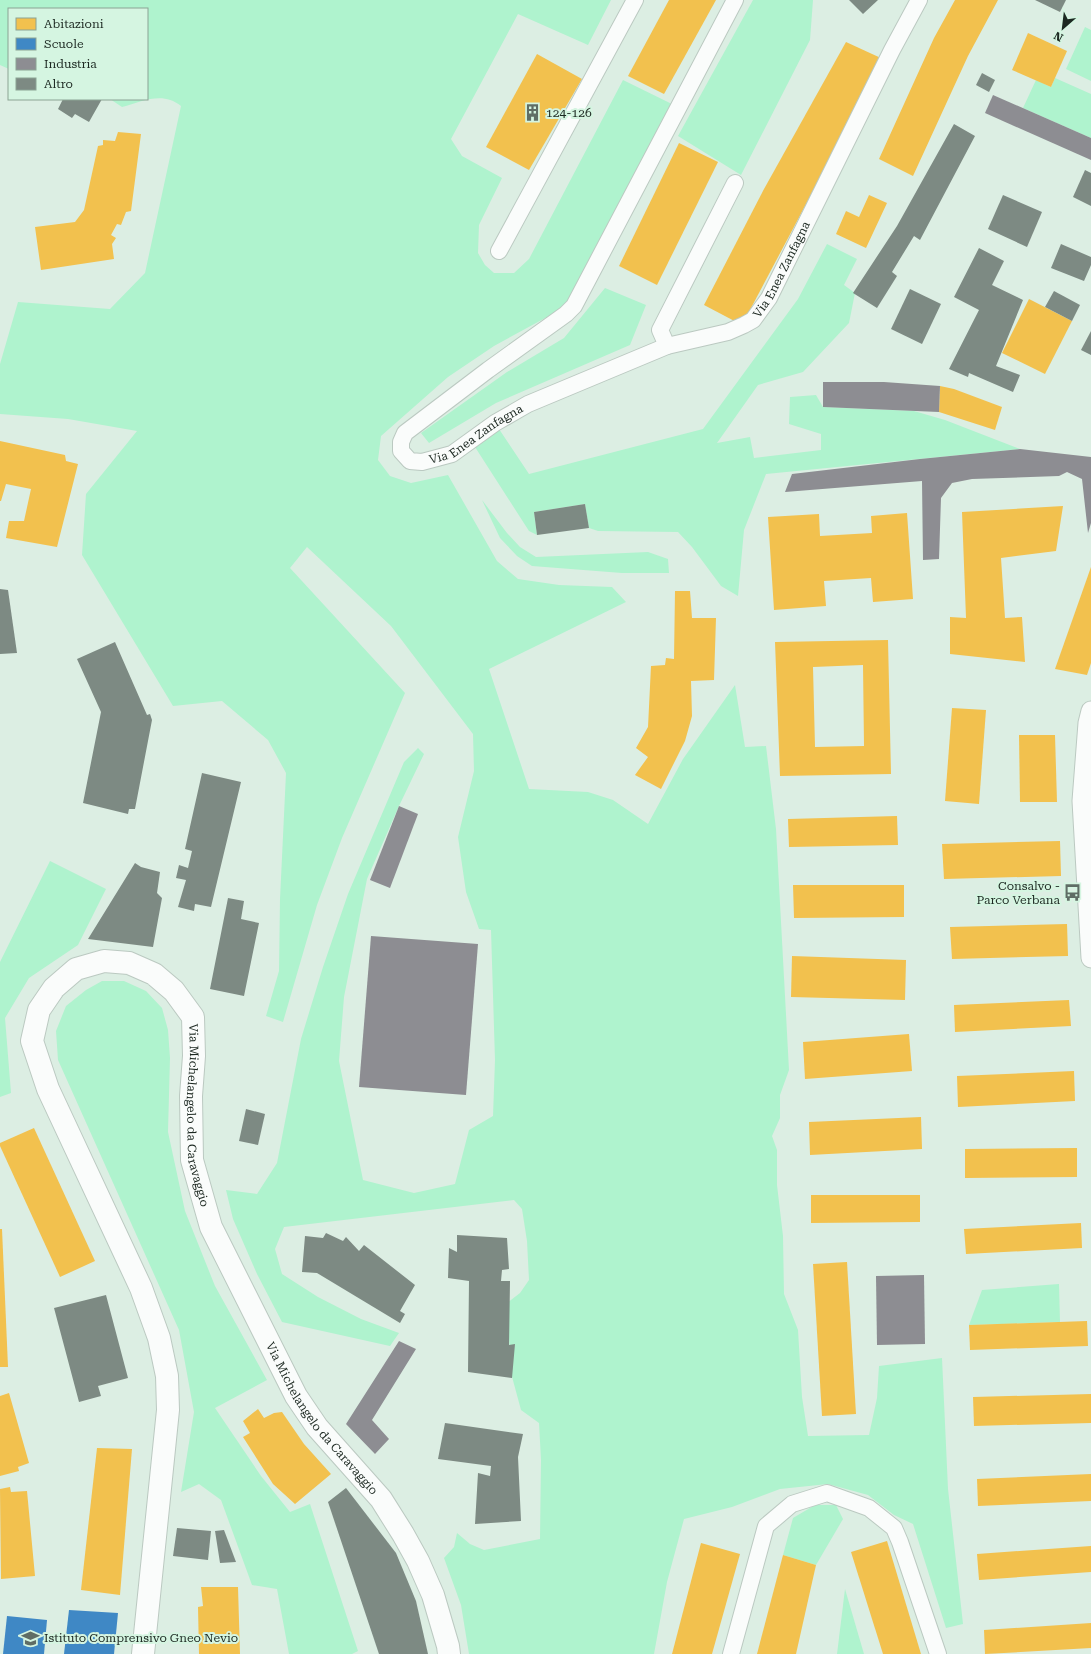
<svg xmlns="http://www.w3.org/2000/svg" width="1091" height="1654" viewBox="0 0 1091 1654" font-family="'Roboto Serif',serif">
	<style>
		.green { fill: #aff3ce }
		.homes { fill: #f2c14e; fill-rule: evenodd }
		.schools { fill: #3f88c5 }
		.industry { fill: #8d8d92 }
		.building { fill: #7d8a83 }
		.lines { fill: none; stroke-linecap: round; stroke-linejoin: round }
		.minor-casing { stroke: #bbc9c1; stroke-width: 18 }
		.tertiary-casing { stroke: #bbc9c1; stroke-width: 21 }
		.secondary-casing { stroke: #bbc9c1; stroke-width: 24 }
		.minor { stroke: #fafcfb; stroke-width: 16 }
		.tertiary { stroke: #fafcfb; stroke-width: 19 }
		.secondary { stroke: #fafcfb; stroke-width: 22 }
		.labels { text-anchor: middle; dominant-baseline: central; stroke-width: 4; stroke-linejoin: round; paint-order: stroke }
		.poi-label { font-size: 12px; fill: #1c2821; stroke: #d5f5e1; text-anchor: start }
		.street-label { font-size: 12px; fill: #1c2821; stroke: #d5f5e1 }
	</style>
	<rect width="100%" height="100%" fill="#dceee3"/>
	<g class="green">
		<path d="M0,0H611L588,45L518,14L451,139L462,156L502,178L479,225L478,253L485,265L494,273H514L529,259L623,80L676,106L571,304L494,346L448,377L381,436L378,460L390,476L411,483L448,475L497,561L518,579L559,585L612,587L626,602L489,669L529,789L588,792L613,800L648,824L683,759L735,685L745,747L766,746L776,829L789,1070L780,1095V1118L772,1136L777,1150V1185L783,1236L784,1294L798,1330L802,1397L808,1436L869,1435L877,1398L879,1366L942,1358L948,1489L963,1624L946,1628L913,1524L894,1515L868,1495L828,1484L780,1489L732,1507L684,1519L667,1582L654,1654H469L461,1605L444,1558L454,1547L457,1533L470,1544L484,1550L540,1539L541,1460L539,1423L521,1410L511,1373L507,1303L520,1293L529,1280L527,1241L522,1209L514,1200L284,1227L275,1249L282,1274L318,1297L361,1319L399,1333L390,1346L282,1322L257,1274L233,1219L226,1190L257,1194L277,1163L301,1039L323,967L348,894L404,762L418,748L424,754L399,806L367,879L344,997L339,1061L363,1180L414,1193L455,1184L469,1130L493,1116L495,1060L491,930L479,929L466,892L458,837L474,771L473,734L391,626L307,547L290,568L405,693L342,838L317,905L283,1022L266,1016L279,971L280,899L286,773L268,740L222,701L173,706L82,555L86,494L137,431L68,419L0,414V364L18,302L110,309L145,273L181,106C163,91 143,101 122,107L110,99H147V9H9V69L0,65Z"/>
		<path d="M753,0H813L810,40L741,175L678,136Z"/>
		<path d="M1085,27L1091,30V81L1066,69Z"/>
		<path d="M1055,78L1091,94V138L1023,108L1036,80L1051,87Z"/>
		<path d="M827,244L857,259L844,285L855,293L849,323L803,372L758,385L717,443L750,437L754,458L821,450V434L789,424L790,397L816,395L823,407L914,411L945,420L1020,449L766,474L744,530L738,596L721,586L692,547L678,532L598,531L589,528L585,504L534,512L537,535L529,531L475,447L499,429L529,474L703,429L798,299Z"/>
		<path d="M605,288L646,305L630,345L496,403L429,443L421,433L507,372L564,338Z"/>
		<path d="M482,500L507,533L520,547L536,557L648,552L668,559L669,573H622L532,566L517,556L500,538Z"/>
		<path d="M50,861L106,889L78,945L29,978L5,1018L11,1093L0,1097V962Z"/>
		<path d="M102,981H124L146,991L162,1008L168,1030L170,1058L168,1132L185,1211L215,1286L267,1380L215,1408L261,1476L290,1512L310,1504L358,1651L352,1654H289L277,1589L252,1585L221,1500L199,1484L181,1492L194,1412L179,1330L58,1060L56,1031L66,1006L86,990Z"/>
		<path d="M1059,1284L1060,1322L969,1325L982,1290Z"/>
		<path d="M815,1505H836L843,1519L816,1565L783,1555L793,1518Z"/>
		<path d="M845,1589L864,1654H837Z"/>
	</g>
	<g class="homes">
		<path d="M669,0H716L664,94L628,76Z"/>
		<path d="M955,0H998L968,56L913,176L879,159L934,38Z"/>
		<path d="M1028,33L1067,51L1051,87L1012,70Z"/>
		<path d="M846,42L883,59L742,325L704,305L764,189Z"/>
		<path d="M537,54L582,79L529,170L486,147Z"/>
		<path d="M118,132L141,134L131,211L126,212L121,225L117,224L111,235L116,238L112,244L114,259L41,270L35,227L75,222L84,210L98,146L103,145V140L115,141Z"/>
		<path d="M679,143L718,162L657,285L619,266Z"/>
		<path d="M869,195L887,203L866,248L836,234L846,211L859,217Z"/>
		<path d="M1029,299L1072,321L1045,374L1002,353Z"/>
		<path d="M940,386L954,389L1002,407L995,430L939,412Z"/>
		<path d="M0,441L65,455L66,461L78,464L57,547L6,538L9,521H24L31,489L6,484L1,501H0Z"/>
		<path d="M1063,506L1056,551L1001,558L1005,618L1022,617L1025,662L950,654V617L966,618L962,512Z"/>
		<path d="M907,513L913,599L873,602L871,578L824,581L826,606L774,610L768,517L819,514L820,536L872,533L871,516Z"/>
		<path d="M1091,567V663L1087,675L1055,669Z"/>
		<path d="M675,591H690L692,618H716L714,680L691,681L692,716L685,741L661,789L635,775L648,757L636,748L648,727L651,666L665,665L666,658L674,659Z"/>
		<path d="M888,640L891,774L780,776L775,642ZM863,665L864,746L815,747L813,667Z"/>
		<path d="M952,708L986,710L979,804L945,801Z"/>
		<path d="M1019,735H1055L1057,802H1020Z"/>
		<path d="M897,816L898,845L789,847L788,819Z"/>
		<path d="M1060,841L1061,876L944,879L942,844Z"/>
		<path d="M793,885H904V917L794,918Z"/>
		<path d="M1067,924L1068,956L952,959L950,927Z"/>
		<path d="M792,956L906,960L905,1000L791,997Z"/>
		<path d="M1069,1000L1071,1026L955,1032L954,1005Z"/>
		<path d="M909,1034L912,1071L805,1079L803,1042Z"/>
		<path d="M1074,1071L1075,1101L958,1107L957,1076Z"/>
		<path d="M921,1117L922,1149L810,1155L809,1122Z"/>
		<path d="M34,1128L95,1261L60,1277L0,1146V1143Z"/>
		<path d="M1077,1148V1177L965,1178V1149Z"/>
		<path d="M811,1195H920V1222L811,1223Z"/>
		<path d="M1081,1223L1082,1248L966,1254L964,1229Z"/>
		<path d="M0,1229H2L8,1367H0Z"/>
		<path d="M847,1262L856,1414L822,1416L813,1264Z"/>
		<path d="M1087,1321L1088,1346L970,1350L969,1325Z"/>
		<path d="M9,1393L29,1463L18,1467L19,1471L0,1476V1396Z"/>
		<path d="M1091,1394V1423L974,1426L973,1397Z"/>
		<path d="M258,1409L264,1418L274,1413L282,1412L304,1444L331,1474L295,1504L273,1484L243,1437L250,1433L243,1421Z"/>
		<path d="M97,1448L132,1449L120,1595L81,1590Z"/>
		<path d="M1091,1474V1501L978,1506L977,1479Z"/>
		<path d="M10,1487L11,1492L27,1491L35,1576L1,1579L0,1489Z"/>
		<path d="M887,1541L921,1654H883L851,1552Z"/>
		<path d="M701,1543L740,1554L712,1654H672Z"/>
		<path d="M1091,1546V1572L979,1580L977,1554Z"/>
		<path d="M783,1555L816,1565L796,1654H757Z"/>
		<path d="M201,1587H238L240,1654H199L198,1607L203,1606Z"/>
		<path d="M1091,1623V1648L985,1654L984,1630Z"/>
	</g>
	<g class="schools">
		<path d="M69,1610L118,1613L114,1654H64Z"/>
		<path d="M7,1616L47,1620L44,1654H3Z"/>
	</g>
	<g class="industry">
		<path d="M993,95L1091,138V160L985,113Z"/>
		<path d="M823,382H884L940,386L939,412L823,407Z"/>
		<path d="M1020,449L1091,457V523L1088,533L1082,479L1067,472L1059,476L972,479L952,483L941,498L939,559L923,560L922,481L785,492L792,474L920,459Z"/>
		<path d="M399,806L418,814L390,888L370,880Z"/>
		<path d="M371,936L478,944L466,1095L359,1087Z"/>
		<path d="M924,1275L925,1344L877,1345L876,1276Z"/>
		<path d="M399,1341L416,1349L372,1420L389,1439L375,1454L346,1424Z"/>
	</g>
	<g class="building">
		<path d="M849,0H878L863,14Z"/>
		<path d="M1035,0H1066L1060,12Z"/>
		<path d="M982,73L995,80L989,92L976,85Z"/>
		<path d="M63,99H102L89,122L75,114L72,118L58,109Z"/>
		<path d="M954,124L975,136L920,240L914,236L892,272L897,276L877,308L853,293L897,226Z"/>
		<path d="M1085,170L1091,173V206L1073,197Z"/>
		<path d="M1003,195L1042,212L1027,247L988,229Z"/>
		<path d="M1061,244L1091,257V265L1084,281L1051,268Z"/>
		<path d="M979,248L1004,261L992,285L1023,300L996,366L1020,375L1013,392L969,373L968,377L949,369L979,310L954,297Z"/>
		<path d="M910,289L941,304L922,344L891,329Z"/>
		<path d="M1054,291L1080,305L1072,321L1045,307Z"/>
		<path d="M1091,331V355L1081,350Z"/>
		<path d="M585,504L589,528L537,535L534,512Z"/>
		<path d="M0,589L8,590L17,653L0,654Z"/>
		<path d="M115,642L147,715L150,714L152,720L135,809H129L128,814L83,803L101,712L77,659Z"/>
		<path d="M202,773L241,782L211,907L195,904L194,911L178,907L186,880L176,878L179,865L188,868L192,851L185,849Z"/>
		<path d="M135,863L141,867L160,872L157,893L162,898L153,947L88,939Z"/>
		<path d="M228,898L244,901L241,919L259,923L244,996L210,989Z"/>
		<path d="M246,1109L265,1114L258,1145L239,1141Z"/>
		<path d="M326,1233L343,1241L346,1237L359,1251L364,1245L415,1285L400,1311L405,1314L400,1323L317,1273L302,1272L305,1236L323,1238Z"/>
		<path d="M457,1235L507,1238L509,1269L502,1270L501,1281H510L509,1345L515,1344L512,1378L468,1372L469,1281L448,1278L449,1248L457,1252Z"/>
		<path d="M106,1295L128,1378L98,1386L101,1396L79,1402L54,1308Z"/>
		<path d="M445,1423L523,1434L518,1457L521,1521L475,1524L478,1473L490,1476L491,1466L438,1459Z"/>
		<path d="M346,1488L396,1553L416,1601L428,1654H379L328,1502Z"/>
		<path d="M177,1528L211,1531L208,1560L173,1556Z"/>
		<path d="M224,1530L236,1562L220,1563L215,1531Z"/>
	</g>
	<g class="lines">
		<defs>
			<g id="minor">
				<path id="s1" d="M735,0L574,306L566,314L488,370L405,433L401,442V451L410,461L422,462L452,454L495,423L528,404L667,346L728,332L744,325L753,320L769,298L892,50L919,0"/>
				<path d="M499,251L635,0"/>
				<path d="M667,346L660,330L735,183"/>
				<path d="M731,1654L766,1526L792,1504L827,1493L869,1508L894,1528L900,1542L938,1654"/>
			</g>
			<path id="tertiary" d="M1091,711L1088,723L1082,801L1091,958"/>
			<g id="secondary">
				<path id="s2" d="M143,1654L168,1410L167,1376L159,1338L141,1288L48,1089L32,1041L39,1010L54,988L76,969L104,961L129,963L154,974L174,991L193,1017L194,1056L191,1096L192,1160L211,1227L296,1396L317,1427L381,1499L403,1534L418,1561L433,1595L448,1646L449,1654"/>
			</g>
		</defs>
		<use href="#minor" class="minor-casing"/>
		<use href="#tertiary" class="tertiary-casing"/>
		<use href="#secondary" class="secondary-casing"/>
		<use href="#minor" class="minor"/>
		<use href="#tertiary" class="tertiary"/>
		<use href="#secondary" class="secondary"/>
	</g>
	<defs>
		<symbol id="building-bare" viewBox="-9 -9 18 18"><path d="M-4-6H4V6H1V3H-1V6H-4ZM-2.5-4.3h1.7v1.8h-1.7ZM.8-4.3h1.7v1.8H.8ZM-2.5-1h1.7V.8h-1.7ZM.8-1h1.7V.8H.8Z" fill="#5f6d65" stroke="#d5f5e1" stroke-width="2.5" paint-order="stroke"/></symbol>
		<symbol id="bus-bare" viewBox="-9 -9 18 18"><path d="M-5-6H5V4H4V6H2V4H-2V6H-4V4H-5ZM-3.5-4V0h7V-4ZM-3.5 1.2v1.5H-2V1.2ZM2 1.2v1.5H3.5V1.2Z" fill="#5f6d65" stroke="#d5f5e1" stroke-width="2.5" paint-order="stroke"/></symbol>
		<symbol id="school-bare" viewBox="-9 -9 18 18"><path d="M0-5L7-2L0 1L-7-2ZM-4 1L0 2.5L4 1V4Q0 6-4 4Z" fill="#5f6d65" stroke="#d5f5e1" stroke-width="2.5" paint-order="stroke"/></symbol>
	</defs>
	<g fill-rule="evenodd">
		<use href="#building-bare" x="520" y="100" width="25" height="25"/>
		<use href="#bus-bare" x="1060" y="880" width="25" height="25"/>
		<use href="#school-bare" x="18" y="1626" width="25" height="25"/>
	</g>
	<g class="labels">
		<g class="poi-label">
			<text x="546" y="113">124-126</text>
			<text x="1060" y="886" text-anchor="end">Consalvo -<tspan x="1060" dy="14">Parco Verbana</tspan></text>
			<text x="44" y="1638">Istituto Comprensivo Gneo Nevio</text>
		</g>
		<g class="street-label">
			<text stroke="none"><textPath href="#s1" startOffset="1023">Via Enea Zanfagna</textPath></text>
			<text stroke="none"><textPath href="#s1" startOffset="663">Via Enea Zanfagna</textPath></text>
			<text stroke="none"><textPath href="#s2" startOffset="968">Via Michelangelo da Caravaggio</textPath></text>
			<text stroke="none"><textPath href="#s2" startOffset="1304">Via Michelangelo da Caravaggio</textPath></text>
		</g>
	</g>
	<rect x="8" y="8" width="140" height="92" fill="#d5f5e1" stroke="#8ba394"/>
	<rect x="16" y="18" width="20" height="12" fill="#f2c14e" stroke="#8ba394"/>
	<text x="44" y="28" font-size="12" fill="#1c2821">Abitazioni</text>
	<rect x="16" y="38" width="20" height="12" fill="#3f88c5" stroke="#8ba394"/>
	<text x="44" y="48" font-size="12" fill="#1c2821">Scuole</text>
	<rect x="16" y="58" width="20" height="12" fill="#8d8d92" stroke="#8ba394"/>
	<text x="44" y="68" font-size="12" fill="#1c2821">Industria</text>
	<rect x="16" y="78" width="20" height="12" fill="#7d8a83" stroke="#8ba394"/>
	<text x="44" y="88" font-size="12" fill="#1c2821">Altro</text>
	<g transform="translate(1063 28) rotate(208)" stroke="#d5f5e1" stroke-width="3" paint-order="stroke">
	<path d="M0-3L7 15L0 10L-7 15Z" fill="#1c2821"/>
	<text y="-6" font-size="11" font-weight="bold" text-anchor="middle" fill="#1c2821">N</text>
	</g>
</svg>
